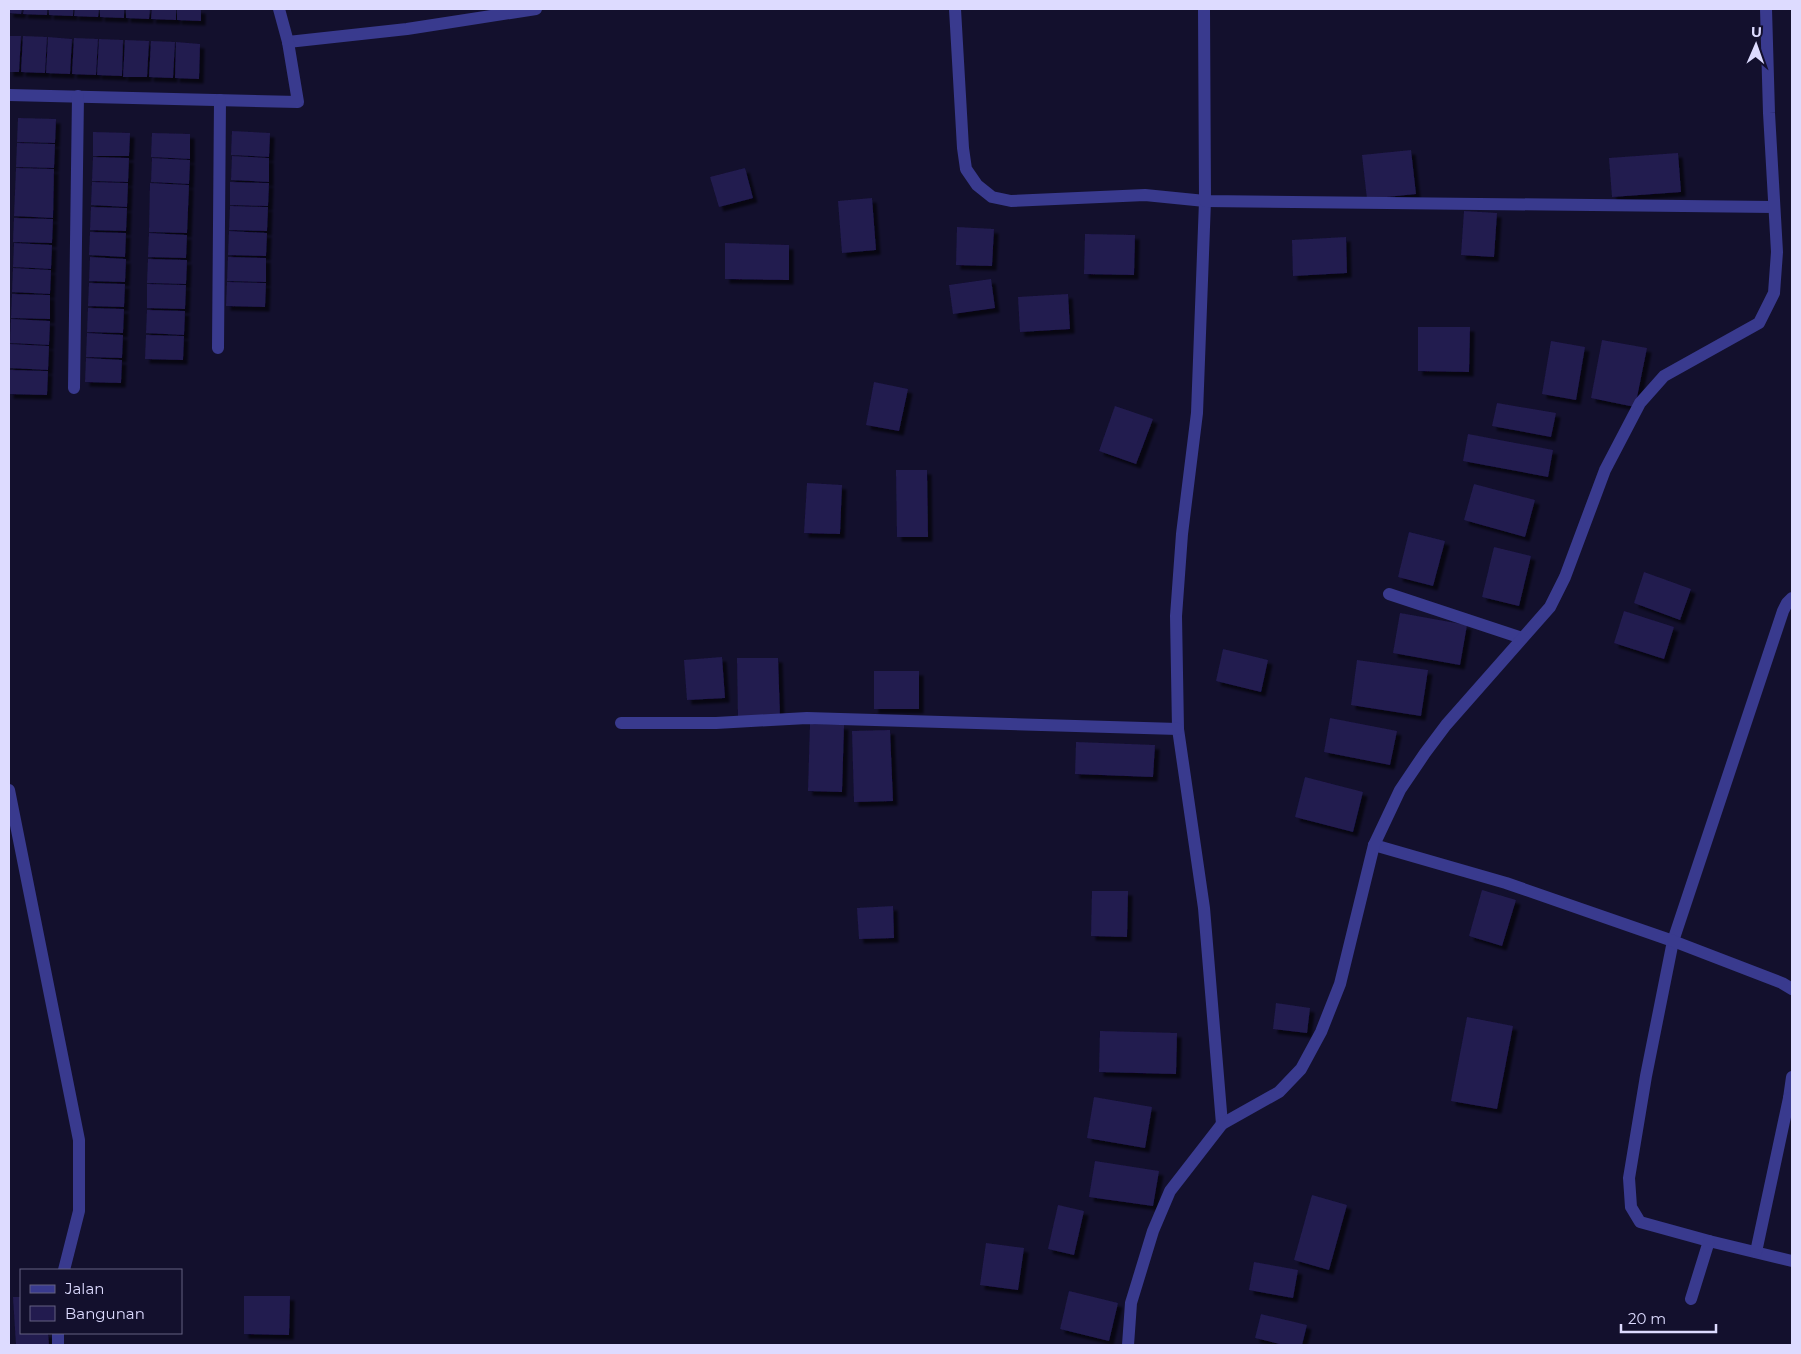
<svg xmlns="http://www.w3.org/2000/svg" width="1801" height="1354" viewBox="0 0 1801 1354" font-family="Montserrat,sans-serif">
	<style>
		.building { fill: #221b4f; filter: url(#shadow) }
		.lines { fill: none; stroke-linecap: round; stroke-linejoin: round }
		.minor { stroke: #393a8e; stroke-width: 12 }
	</style>
	<defs>
		<filter id="shadow"><feDropShadow dx="4.5" dy="4.5" stdDeviation="1" flood-color="#0009"/></filter>
	</defs>
	<rect width="100%" height="100%" fill="#13102d"/>
	<g class="building">
		<path d="M9,9H22L21,14L9,13Z"/>
		<path d="M24,9H47V15L23,14Z"/>
		<path d="M49,9H73V16L49,15Z"/>
		<path d="M75,9H99L98,17L74,16Z"/>
		<path d="M100,9H124V18L100,17Z"/>
		<path d="M126,9H150L149,19L126,18Z"/>
		<path d="M152,9H176V20L151,19Z"/>
		<path d="M177,9H201V21L177,20Z"/>
		<path d="M9,36H21L19,72H9Z"/>
		<path d="M23,36L47,37L45,73L21,72Z"/>
		<path d="M48,37L72,39L70,74L46,73Z"/>
		<path d="M74,38L98,39L96,75L72,74Z"/>
		<path d="M99,39L123,40L122,76L97,75Z"/>
		<path d="M125,40L149,41L147,77H123Z"/>
		<path d="M151,41L175,42L173,78L149,77Z"/>
		<path d="M176,42L200,44L199,79L175,78Z"/>
		<path d="M18,118L56,119L55,143L17,142Z"/>
		<path d="M232,131L270,133L269,157L231,155Z"/>
		<path d="M93,132L130,133L129,156H93Z"/>
		<path d="M152,133L190,134V159L151,157Z"/>
		<path d="M17,143L55,144L54,168L16,167Z"/>
		<path d="M1411,150L1416,194L1367,199L1362,155Z"/>
		<path d="M1678,153L1681,192L1612,197L1609,158Z"/>
		<path d="M232,156L269,158V182L231,180Z"/>
		<path d="M93,157L129,158L128,182L92,181Z"/>
		<path d="M152,158L190,160L189,184L151,182Z"/>
		<path d="M16,168L54,169L53,218L14,216Z"/>
		<path d="M745,168L753,198L719,207L710,177Z"/>
		<path d="M92,182L128,183L127,207L91,205Z"/>
		<path d="M230,182L269,183L268,206L230,205Z"/>
		<path d="M150,183L189,185L187,233L149,232Z"/>
		<path d="M872,198L876,250L842,253L838,201Z"/>
		<path d="M230,206L268,207L267,231L229,230Z"/>
		<path d="M91,207L127,208L126,231L90,230Z"/>
		<path d="M1464,211L1497,213L1494,257L1461,255Z"/>
		<path d="M14,218L53,219L52,243L13,242Z"/>
		<path d="M957,227L994,229L992,266L956,265Z"/>
		<path d="M229,231L267,233L266,256L228,255Z"/>
		<path d="M90,232L126,233L125,257L89,255Z"/>
		<path d="M149,233L187,235L186,258L148,257Z"/>
		<path d="M1085,234L1135,235L1134,275L1084,274Z"/>
		<path d="M1346,237L1347,273L1293,276L1292,240Z"/>
		<path d="M14,243L52,245L51,269L13,267Z"/>
		<path d="M725,243L789,245V280L725,279Z"/>
		<path d="M90,257L126,259L125,282L89,281Z"/>
		<path d="M228,257L266,258V282L227,281Z"/>
		<path d="M148,259L187,260L186,284L147,283Z"/>
		<path d="M13,268L51,270L50,294L12,292Z"/>
		<path d="M991,279L995,308L953,314L949,285Z"/>
		<path d="M227,282L266,283L265,307L226,306Z"/>
		<path d="M89,283L125,284L124,307L88,306Z"/>
		<path d="M147,284L186,285L185,309L147,308Z"/>
		<path d="M12,294L50,295V319L11,318Z"/>
		<path d="M1068,294L1070,329L1020,332L1018,297Z"/>
		<path d="M88,308L124,309L123,333L87,332Z"/>
		<path d="M147,310L185,311L184,335L146,333Z"/>
		<path d="M11,319L50,321L49,345L10,343Z"/>
		<path d="M1418,327H1470L1469,372L1418,371Z"/>
		<path d="M87,333L123,335L122,358L86,357Z"/>
		<path d="M146,335L184,336L183,360L145,359Z"/>
		<path d="M1602,340L1647,348L1635,407L1591,398Z"/>
		<path d="M1551,341L1585,347L1576,400L1542,394Z"/>
		<path d="M10,344L49,346L48,370L10,368Z"/>
		<path d="M86,358L122,360L121,383L85,382Z"/>
		<path d="M10,370L48,371L47,395L9,394Z"/>
		<path d="M874,382L908,389L899,431L866,425Z"/>
		<path d="M1497,403L1556,413L1551,437L1492,426Z"/>
		<path d="M1115,406L1153,419L1136,464L1099,451Z"/>
		<path d="M1468,434L1553,450L1548,477L1463,461Z"/>
		<path d="M896,470H927L928,537H897Z"/>
		<path d="M807,483L842,485L840,534L804,533Z"/>
		<path d="M1474,484L1535,500L1525,537L1464,520Z"/>
		<path d="M1409,532L1445,541L1433,586L1398,577Z"/>
		<path d="M1494,547L1531,556L1519,606L1482,597Z"/>
		<path d="M1644,572L1691,589L1680,620L1634,603Z"/>
		<path d="M1624,611L1674,627L1664,659L1614,643Z"/>
		<path d="M1400,613L1467,625L1460,665L1393,653Z"/>
		<path d="M1223,649L1268,660L1261,692L1216,681Z"/>
		<path d="M722,657L725,698L687,700L684,660Z"/>
		<path d="M737,658H778L780,717L738,719Z"/>
		<path d="M1357,660L1428,670L1421,716L1351,705Z"/>
		<rect x="874" y="671" width="45" height="38"/>
		<path d="M1330,718L1397,731L1390,765L1324,752Z"/>
		<path d="M810,724L844,725L842,792L808,791Z"/>
		<path d="M890,730L893,801L854,802L852,731Z"/>
		<path d="M1076,742L1155,745L1153,777L1075,774Z"/>
		<path d="M1305,777L1363,792L1353,832L1295,817Z"/>
		<path d="M1482,890L1516,900L1502,946L1469,936Z"/>
		<path d="M1092,891H1128L1127,937L1091,936Z"/>
		<path d="M893,906L894,938L859,939L857,908Z"/>
		<path d="M1276,1003L1310,1008L1307,1033L1273,1029Z"/>
		<path d="M1467,1017L1513,1026L1497,1109L1451,1101Z"/>
		<path d="M1100,1031L1177,1033L1176,1074L1099,1072Z"/>
		<path d="M1094,1097L1152,1107L1145,1148L1087,1138Z"/>
		<path d="M1095,1161L1159,1171L1153,1206L1089,1197Z"/>
		<path d="M1312,1195L1347,1205L1329,1270L1294,1260Z"/>
		<path d="M1058,1205L1084,1211L1074,1255L1048,1249Z"/>
		<path d="M986,1243L1024,1248L1018,1290L980,1285Z"/>
		<path d="M1254,1262L1298,1270L1293,1298L1249,1290Z"/>
		<path d="M1069,1291L1118,1303L1109,1341L1060,1329Z"/>
		<path d="M244,1296H290L289,1335L244,1334Z"/>
		<path d="M13,1297H21V1333H48L49,1345H16Z"/>
		<path d="M1261,1314L1307,1325L1302,1345H1284L1255,1338Z"/>
	</g>
	<g class="lines">
		<g class="minor">
			<path d="M955,9L963,148L966,169L977,185L992,197L1011,201L1145,195L1205,201L1197,413L1182,534L1176,616L1178,729L1204,908L1222,1124"/>
			<path d="M1204,9L1205,201L1774,207"/>
			<path d="M288,42L407,29L536,9"/>
			<path d="M9,95L298,102L288,42L279,9"/>
			<path d="M218,348L220,100"/>
			<path d="M74,388L78,96"/>
			<path d="M1389,594L1522,638"/>
			<path d="M1792,598L1787,603L1783,611L1673,941L1646,1076L1629,1178L1631,1207L1640,1222L1709,1241L1792,1261"/>
			<path d="M621,723H716L807,718L1178,729"/>
			<path d="M9,790L79,1140V1211L64,1270"/>
			<path d="M1374,845L1506,883L1673,941L1782,983L1792,989"/>
			<path d="M1792,1077L1789,1098L1792,1099"/>
			<path d="M1756,1252L1789,1098"/>
			<path d="M1691,1299L1709,1241"/>
			<path d="M58,1345V1333"/>
			<path d="M1128,1345L1131,1303L1153,1231L1170,1191L1222,1124L1279,1092L1301,1069L1321,1032L1340,984L1374,845L1400,790L1425,753L1446,725L1550,607L1565,577L1605,470L1640,403L1664,376L1759,323L1774,293L1777,252L1769,113L1766,9"/>
		</g>
	</g>
	<rect width="1801" height="1354" fill="none" stroke="#dddbff" stroke-width="20"/>
	<rect x="20" y="1269" width="162" height="65" fill="#13102d" stroke="#646181"/>
	<rect x="30" y="1285" width="25" height="8" fill="#393a8e" stroke="#646181"/>
	<text x="65" y="1294" font-size="15" fill="#dddbff">Jalan</text>
	<rect x="30" y="1306" width="25" height="15" fill="#221b4f" stroke="#646181"/>
	<text x="65" y="1319" font-size="15" fill="#dddbff">Bangunan</text>
	<g transform="translate(1756 45) rotate(2)" stroke="#13102d" stroke-width="4" paint-order="stroke">
	<path d="M0-4L9 19L0 12L-9 19Z" fill="#dddbff"/>
	<text y="-8" font-size="14" font-weight="bold" text-anchor="middle" fill="#dddbff">U</text>
	</g>
	<path d="M1621 1324v8h95v-8" fill="none" stroke="#dddbff" stroke-width="2.5"/>
	<text x="1628" y="1324" font-size="15" fill="#dddbff" stroke="#13102d" stroke-width="4" paint-order="stroke">20 m</text>
</svg>
